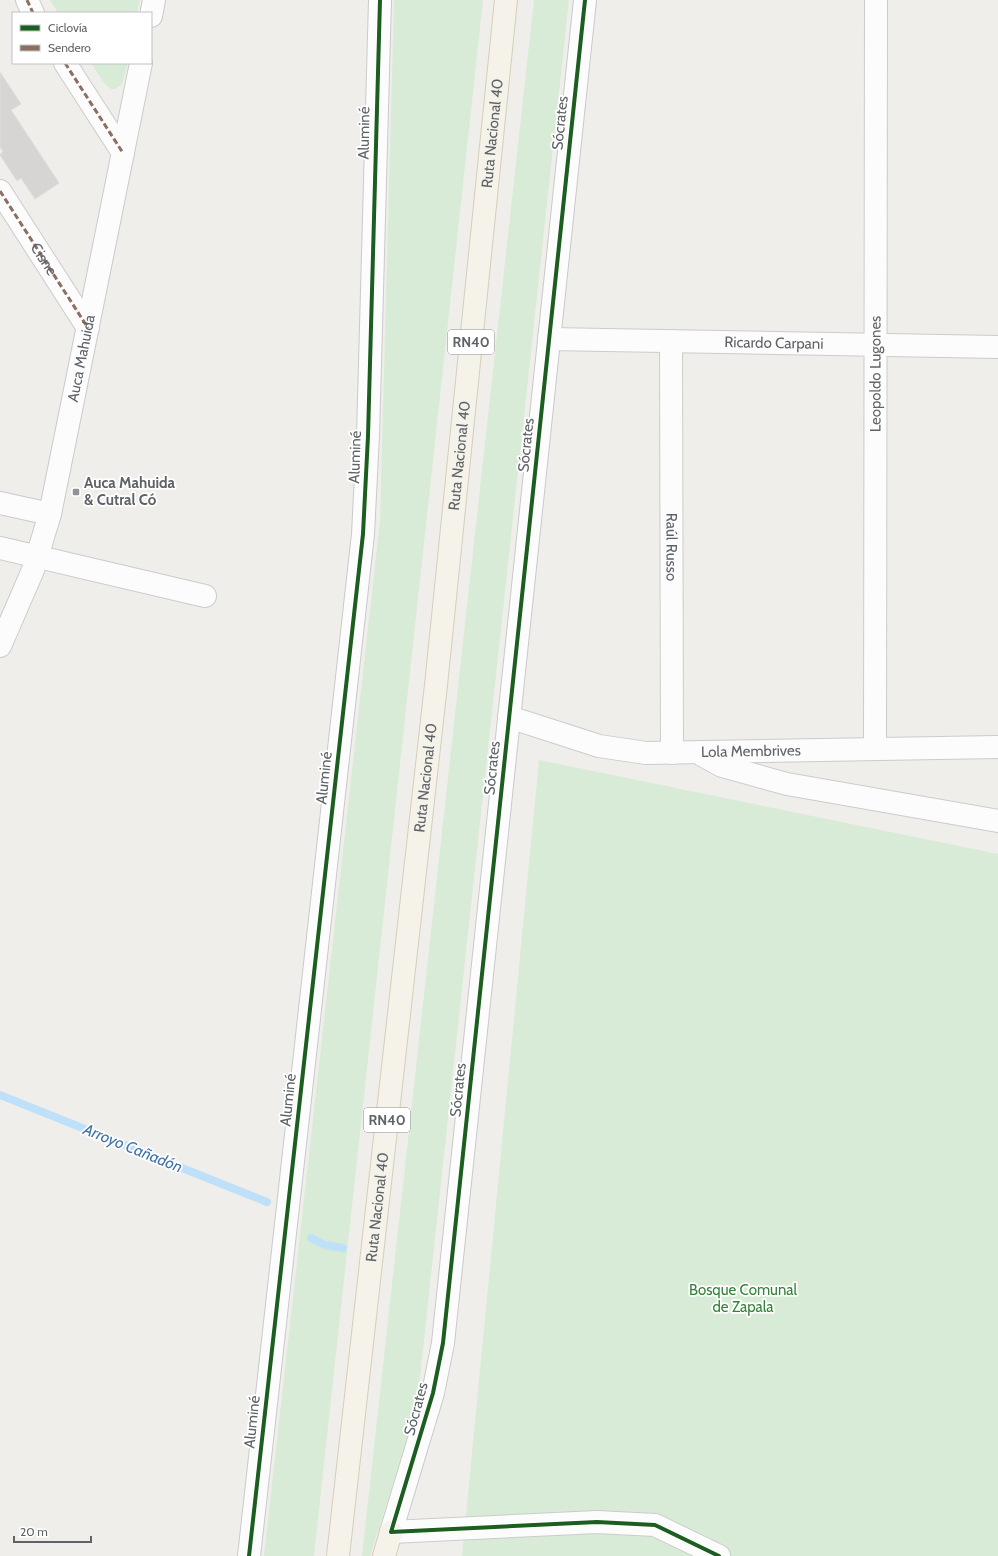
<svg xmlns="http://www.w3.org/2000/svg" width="998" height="1556" viewBox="0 0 998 1556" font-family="Cabin,sans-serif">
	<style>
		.green { fill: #d8ebd6 }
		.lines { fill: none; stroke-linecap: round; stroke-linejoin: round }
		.stream { stroke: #bfe0f9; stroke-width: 8 }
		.building { fill: #d6d5d3; stroke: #deddd9 }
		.street-casing { stroke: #cbcccc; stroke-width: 24 }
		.secondary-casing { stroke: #cacacb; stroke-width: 24 }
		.primary-casing { stroke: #d7ceb8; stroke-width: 24 }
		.street { stroke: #fdfcfc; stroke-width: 22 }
		.secondary { stroke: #fdfcfc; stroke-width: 22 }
		.primary { stroke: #f4f2e9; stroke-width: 22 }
		.quiet { stroke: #8d6e63; stroke-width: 3; stroke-dasharray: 6 3; stroke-linecap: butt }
		.cycleway-casing { stroke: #fff; stroke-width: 6 }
		.cycleway { stroke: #1b5e20; stroke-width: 4 }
		.poi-dot { fill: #919496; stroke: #fff; stroke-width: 1.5 }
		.labels { text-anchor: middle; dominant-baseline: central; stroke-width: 3.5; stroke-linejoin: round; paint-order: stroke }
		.shield { fill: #fff; stroke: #8f9295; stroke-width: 1 }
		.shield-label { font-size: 14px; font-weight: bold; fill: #5f6368 }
		.street-label { font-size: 15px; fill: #5f6368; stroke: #fff }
		.poi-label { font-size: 15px; font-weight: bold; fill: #5f6368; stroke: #fff; text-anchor: start }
		.park-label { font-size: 15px; fill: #348238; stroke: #fff }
		.water-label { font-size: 16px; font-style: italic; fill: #4174aa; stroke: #fff }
	</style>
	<rect width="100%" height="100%" fill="#efeeea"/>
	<g class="green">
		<path d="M50,0H140L137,13H58Z"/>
		<path d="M394,0H483L314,1556H264L380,521Z"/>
		<path d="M534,0H569L420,1377L408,1436L370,1556H362Z"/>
		<path d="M91,63H128L122,84L115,89H111L104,83Z"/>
		<path d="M539,760L998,854V1556H462Z"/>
	</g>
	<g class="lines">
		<g class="stream">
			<path d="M0,1095L267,1202"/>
			<path d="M311,1238L325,1245L343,1248"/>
		</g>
	</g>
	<path class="building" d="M0,72L21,104L11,110L59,183L35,199L21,178L17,181L0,155L3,151L0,147Z"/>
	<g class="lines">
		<defs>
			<g id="street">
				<path d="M27,0L33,13"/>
				<path d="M65,63L123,153"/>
				<path id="s1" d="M0,191L88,328"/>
				<path id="s2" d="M549,339L998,347"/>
				<path id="s3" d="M671,341L672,753"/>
				<path d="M0,548L205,596"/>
				<path d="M0,646L33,570L50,514"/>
				<path id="s4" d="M509,717L599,746L646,753L998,747"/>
				<path id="s5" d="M875,749L876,0"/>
				<path d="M702,755L722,766L787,784L998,821"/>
				<path d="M391,1532L597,1522L655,1525L719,1556"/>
			</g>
			<g id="secondary">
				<path d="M151,16L154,0"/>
				<path id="s6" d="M0,503L50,514L141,63"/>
				<path d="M391,1532L433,1393L443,1343L585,0"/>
				<path d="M249,1556L363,534L368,436L380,0"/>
			</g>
			<g id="primary">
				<path id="s7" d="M338,1556L436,685L506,0"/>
				<path d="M384,1556L391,1532"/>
			</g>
		</defs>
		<use href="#street" class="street-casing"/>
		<use href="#secondary" class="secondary-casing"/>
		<use href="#primary" class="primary-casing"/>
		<use href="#street" class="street"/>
		<use href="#secondary" class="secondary"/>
		<use href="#primary" class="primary"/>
		<g class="quiet">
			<path d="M27,0L33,13"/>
			<path d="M65,63L123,153"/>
			<path d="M0,191L88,328"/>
		</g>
		<defs>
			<g id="cycleway">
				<path d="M585,0L443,1343L433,1393L391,1532L597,1522L655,1525L719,1556"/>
				<path d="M249,1556L363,534L368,436L380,0"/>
			</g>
		</defs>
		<use href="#cycleway" class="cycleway-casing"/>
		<use href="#cycleway" class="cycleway"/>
	</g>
	<rect class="poi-dot" x="72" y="488" width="8" height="8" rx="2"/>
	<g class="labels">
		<g class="shield">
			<rect x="448" y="330" width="46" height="24" rx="3"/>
			<rect x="364" y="1108" width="46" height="24" rx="3"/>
		</g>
		<g class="shield-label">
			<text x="471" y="342">RN40</text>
			<text x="387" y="1120">RN40</text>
		</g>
		<g class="street-label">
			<text transform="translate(560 123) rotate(-84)">Sócrates</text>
			<text transform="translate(364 133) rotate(-89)">Aluminé</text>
			<text stroke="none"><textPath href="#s7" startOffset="1431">Ruta Nacional 40</textPath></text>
			<text stroke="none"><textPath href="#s1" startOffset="81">Cisne</textPath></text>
			<text stroke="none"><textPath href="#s2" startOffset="225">Ricardo Carpani</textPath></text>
			<text stroke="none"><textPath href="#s6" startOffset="210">Auca Mahuida</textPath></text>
			<text stroke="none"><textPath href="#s5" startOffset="375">Leopoldo Lugones</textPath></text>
			<text transform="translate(526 445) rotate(-84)">Sócrates</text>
			<text stroke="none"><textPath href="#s7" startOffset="1107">Ruta Nacional 40</textPath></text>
			<text transform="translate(355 457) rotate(-88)">Aluminé</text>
			<text stroke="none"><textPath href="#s3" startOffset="206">Raúl Russo</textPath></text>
			<text stroke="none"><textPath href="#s4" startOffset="247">Lola Membrives</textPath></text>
			<text transform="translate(492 768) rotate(-84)">Sócrates</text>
			<text transform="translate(324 778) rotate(-84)">Aluminé</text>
			<text stroke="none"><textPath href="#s7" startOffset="783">Ruta Nacional 40</textPath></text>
			<text transform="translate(458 1090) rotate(-84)">Sócrates</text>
			<text transform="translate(288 1100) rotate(-84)">Aluminé</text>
			<text stroke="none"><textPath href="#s7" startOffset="351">Ruta Nacional 40</textPath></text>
			<text transform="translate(416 1409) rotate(-75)">Sócrates</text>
			<text transform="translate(252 1422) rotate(-84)">Aluminé</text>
		</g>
		<g class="poi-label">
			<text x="84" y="483">Auca Mahuida<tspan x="84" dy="17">&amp; Cutral Có</tspan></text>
		</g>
		<g class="park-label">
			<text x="743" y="1290">Bosque Comunal<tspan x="743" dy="17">de Zapala</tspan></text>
		</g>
		<g class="water-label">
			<text transform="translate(133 1148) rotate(22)">Arroyo Cañadón</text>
		</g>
	</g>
	<rect x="12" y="12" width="140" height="52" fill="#ffffff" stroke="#bfc1c3"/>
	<rect x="20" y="25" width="20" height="6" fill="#1b5e20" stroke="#bfc1c3"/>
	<text x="48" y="32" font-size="12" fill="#5f6368">Ciclovía</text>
	<rect x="20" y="45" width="20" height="6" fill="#8d6e63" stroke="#bfc1c3"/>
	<text x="48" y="52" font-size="12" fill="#5f6368">Sendero</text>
	<path d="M14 1536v6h77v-6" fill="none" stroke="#5f6368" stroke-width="2"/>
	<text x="20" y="1536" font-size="12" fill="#5f6368" stroke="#ffffff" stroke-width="3" paint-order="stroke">20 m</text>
</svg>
